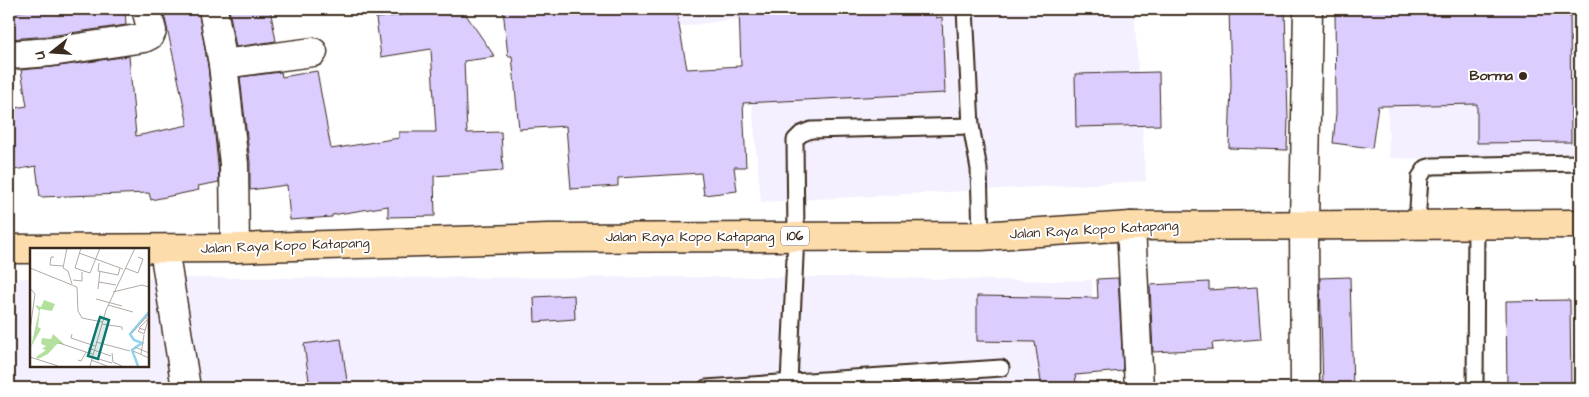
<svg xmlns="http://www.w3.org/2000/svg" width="1589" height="397" viewBox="0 0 1589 397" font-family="'Architects Daughter',sans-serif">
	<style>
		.built { fill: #f4f0ff }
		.building { fill: #dccdff; stroke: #3b2a1e }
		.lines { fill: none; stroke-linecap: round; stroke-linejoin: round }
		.service-casing { stroke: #3b2a1e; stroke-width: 19 }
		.minor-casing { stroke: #3b2a1e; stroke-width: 31 }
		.tertiary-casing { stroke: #3b2a1e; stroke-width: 31 }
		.primary-casing { stroke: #3b2a1e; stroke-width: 31 }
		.service { stroke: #fff; stroke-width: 15 }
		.minor { stroke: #fff; stroke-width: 28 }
		.tertiary { stroke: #fff; stroke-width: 28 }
		.primary { stroke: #fddcac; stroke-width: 28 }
		.poi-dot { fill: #3b2a1e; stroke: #fff; stroke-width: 2 }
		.labels { text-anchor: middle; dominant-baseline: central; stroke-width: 4; stroke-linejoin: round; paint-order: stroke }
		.shield { fill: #fff; stroke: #766a62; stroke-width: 1 }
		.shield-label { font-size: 12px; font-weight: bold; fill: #3b2a1e }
		.poi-label { font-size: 14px; font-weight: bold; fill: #3b2a1e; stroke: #fff; text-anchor: end }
		.street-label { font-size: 14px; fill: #3b2a1e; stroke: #fff }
		.inset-river { fill: none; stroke: #8fd3f0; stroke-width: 2.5 }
		.inset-road { fill: none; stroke: #b1aaa5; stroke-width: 1 }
		.view { fill: #0f766e; fill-opacity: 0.15; stroke: #0f766e; stroke-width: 2.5 }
		.inset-edge { fill: none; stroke: #3b2a1e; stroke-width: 2.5 }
	</style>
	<rect width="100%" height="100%" fill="#fff"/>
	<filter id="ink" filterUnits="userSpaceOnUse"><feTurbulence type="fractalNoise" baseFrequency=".02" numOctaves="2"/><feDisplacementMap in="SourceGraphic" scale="10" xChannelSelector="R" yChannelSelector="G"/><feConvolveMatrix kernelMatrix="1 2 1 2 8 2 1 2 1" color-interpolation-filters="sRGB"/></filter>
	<g filter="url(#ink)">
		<g class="built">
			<path d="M622,9H1134L1146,181L761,202L744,18L626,34Z"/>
			<path d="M1385,9H1580V163L1389,158Z"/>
			<path d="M842,277L1051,281L1092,280L1094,351L1078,354L1083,388H9V278H31V366H148V278Z"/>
		</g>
		<g class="building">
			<path d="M38,9H125L126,25L49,36L9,39V13Z"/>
			<path d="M163,9H198L208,66L218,165L219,182L198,186L199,190L151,200L149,193L40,197L36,166L9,171V109L27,106L21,70L53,67L129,56L136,136L188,125Z"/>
			<path d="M229,9H270L276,41L236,47Z"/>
			<path d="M401,9H462L495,57L464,61L467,133L501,132L503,171L434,176L435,216L388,217V206L332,215V217L290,220L287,185L250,190V162L240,77L281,72L282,77L317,71L331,149L399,138V132H436L431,49L381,57L376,18L401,15Z"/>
			<path d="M503,9H676L687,69L741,66L739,9H936V18L942,17L945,93L743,103L746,167H734L737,191L704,195L701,173L618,178V186L571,189L566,126L519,129L512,56H508Z"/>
			<path d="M1229,9H1285L1288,118L1287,150L1229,148L1231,83Z"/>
			<path d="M1335,9H1570L1571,142L1477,143V104L1378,106L1372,148L1333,143L1336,113Z"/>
			<path d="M1159,72L1160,125L1076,127L1075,74Z"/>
			<path d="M1350,277L1353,388H1323L1320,278Z"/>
			<path d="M1118,278L1123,371L1075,375L1077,388H1042L1035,342L977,341V296L1098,298L1097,279Z"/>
			<path d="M1209,282V290L1257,287L1261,339L1212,343L1213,349L1153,352L1150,285Z"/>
			<path d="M574,295L575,319L535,322L534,297Z"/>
			<path d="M1570,300L1571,388H1507L1506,301Z"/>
			<path d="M341,339L348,388H310L304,344Z"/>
		</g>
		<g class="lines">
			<defs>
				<g id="service">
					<path d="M965,9L971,126L979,169L981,236"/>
					<path d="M1417,224L1420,177L1426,168L1433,166L1580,163"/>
					<path d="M789,382L796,236L795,140L801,134L811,130L971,126"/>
					<path d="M706,388L1001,368"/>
					<path d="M1475,388L1476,224"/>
				</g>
				<g id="minor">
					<path d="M213,9L223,64L234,164L235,248"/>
					<path d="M9,55L51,52L144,38L150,35L152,31L146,9"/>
					<path d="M223,64L313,52"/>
					<path d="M1131,226L1139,388"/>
					<path d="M1305,388L1304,224L1308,9"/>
				</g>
				<path id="tertiary" d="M164,249L186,388"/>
				<path id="primary" d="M9,249L235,248L548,238L981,236L1131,226L1580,224"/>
			</defs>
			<use href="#service" class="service-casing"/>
			<use href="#minor" class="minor-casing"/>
			<use href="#tertiary" class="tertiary-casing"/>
			<use href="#primary" class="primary-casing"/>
			<use href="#service" class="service"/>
			<use href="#minor" class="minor"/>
			<use href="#tertiary" class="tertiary"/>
			<use href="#primary" class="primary"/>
		</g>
	</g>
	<circle class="poi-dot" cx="1523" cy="76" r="5"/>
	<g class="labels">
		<rect class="shield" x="781" y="226.5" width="28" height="19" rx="4"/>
		<g class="shield-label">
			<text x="795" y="236">106</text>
		</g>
		<g class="poi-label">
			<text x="1513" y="76">Borma</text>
		</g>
		<g class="street-label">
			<text transform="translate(1094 230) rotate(-3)">Jalan Raya Kopo Katapang</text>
			<text x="690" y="237">Jalan Raya Kopo Katapang</text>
			<text transform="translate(285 246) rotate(-2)">Jalan Raya Kopo Katapang</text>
		</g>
	</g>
	<g transform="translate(30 248)">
		<rect width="119" height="119" fill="#fff"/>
		<path d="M14,52L25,56L22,63L10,61L8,79L11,81L1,99L9,63L5,57L11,59ZM23,86L34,96H27L18,106L8,111L6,109L16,102L12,101L16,98L11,96L12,90L21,91Z" fill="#b3e09d"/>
		<path class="inset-river" d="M108,118L102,102L112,95L104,92L100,86L119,64"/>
		<path class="inset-road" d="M37,0L33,20L38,23L42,36M51,0L45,20L60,25L70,0M49,5L93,21M24,9H21L20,17L33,18M69,15L68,23L88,27L90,20M0,20L47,39L48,63L52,70L72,74M95,20L108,25L113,11L108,9M43,32L52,33V24M69,34L86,37M0,40L5,46L0,82M68,41L70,23M83,44L112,37L119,39M66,51L92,58M78,57L103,64M72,76L92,79V82M110,81L108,83L114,86L118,72L115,69M115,82L109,80L117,72M102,85L119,66M42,86L41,90L65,98M63,94L67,75M66,94L100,103M29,95L56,104M105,99L119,105M58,100L81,108M103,103L119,110M82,105L83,114L92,118M111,106L114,87M0,109L28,118M62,109L82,115M48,112L51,113L56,104L63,106M61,112L77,118M60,118L76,62L105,0"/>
		<path class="view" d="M70,69L79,72L68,111L58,108Z"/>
		<rect width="119" height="119" class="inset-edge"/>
	</g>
	<rect width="1589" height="397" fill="none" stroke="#fff" stroke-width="30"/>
	<rect x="15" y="15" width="1559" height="367" fill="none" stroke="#3b2a1e" stroke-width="2" filter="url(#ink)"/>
	<g transform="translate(52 52) rotate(253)" stroke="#ffffff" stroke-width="4" paint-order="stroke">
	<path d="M0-4L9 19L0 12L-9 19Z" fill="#3b2a1e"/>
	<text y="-8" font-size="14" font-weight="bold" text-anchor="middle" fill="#3b2a1e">U</text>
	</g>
</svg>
